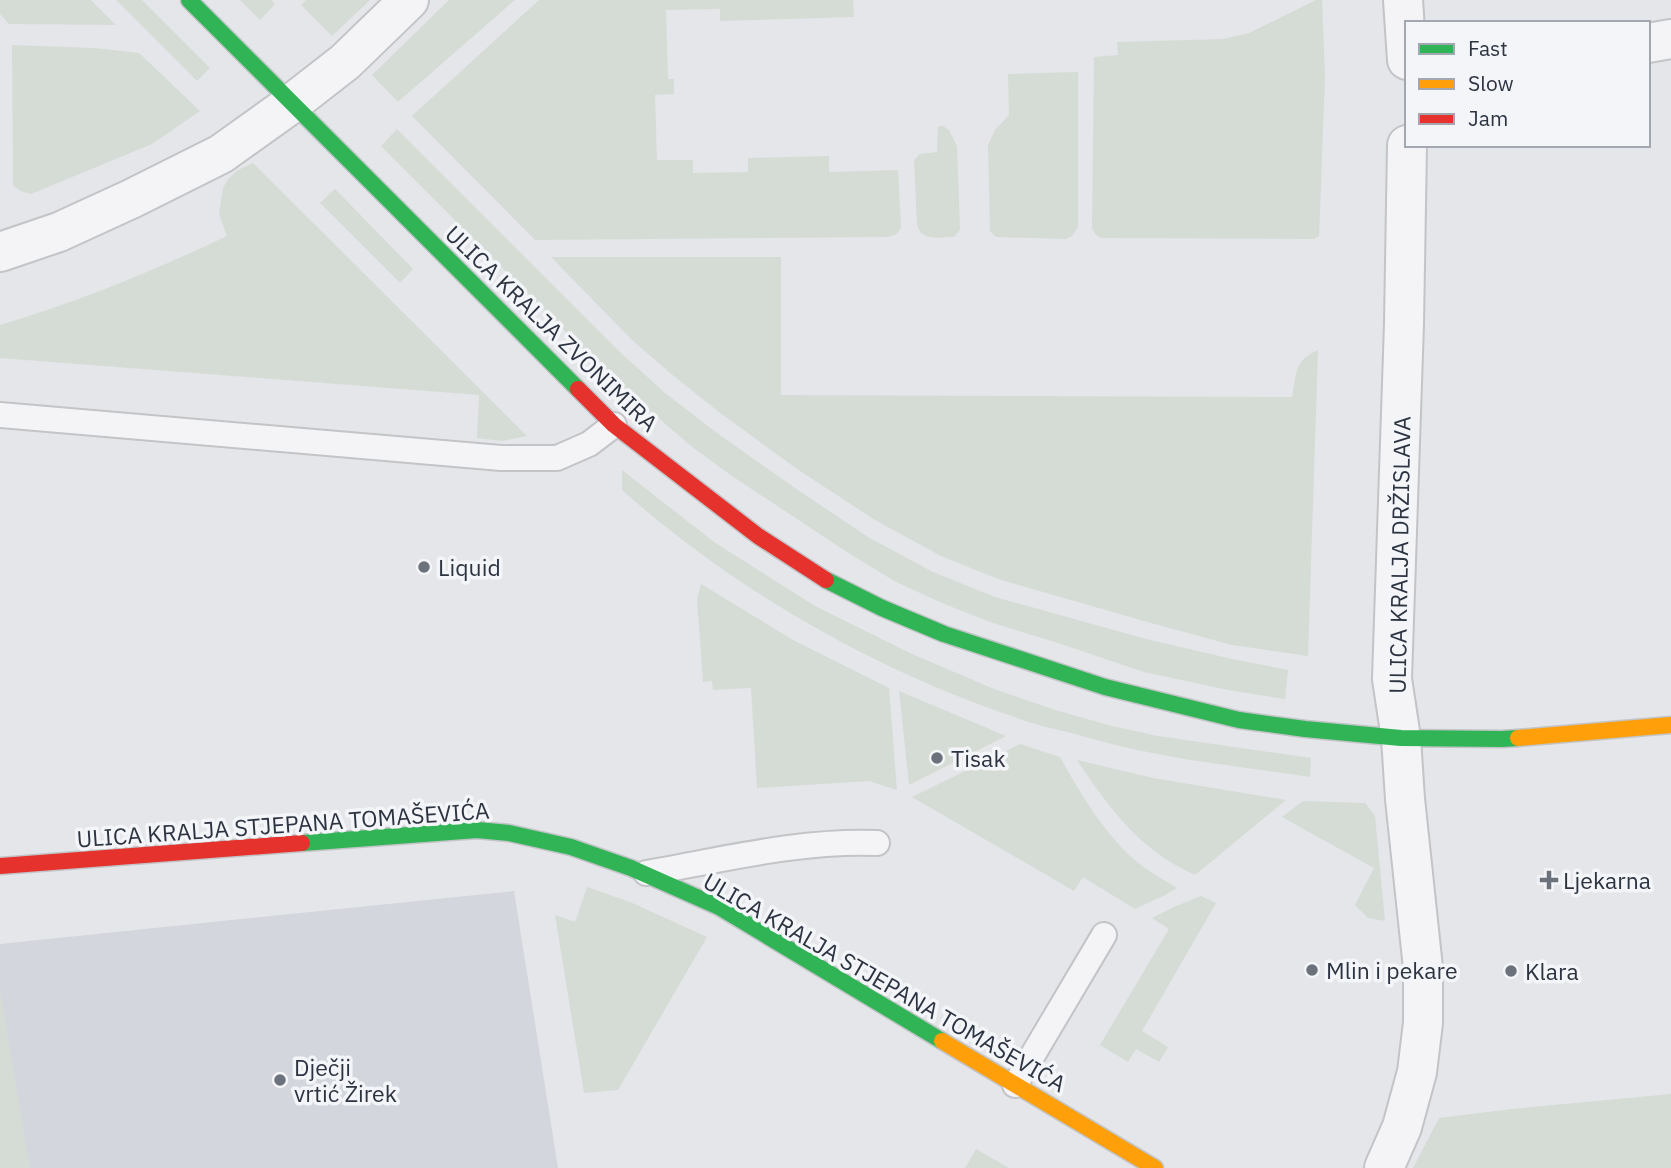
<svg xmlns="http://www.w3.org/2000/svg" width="1671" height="1168" viewBox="0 0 1671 1168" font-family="'IBM Plex Sans',sans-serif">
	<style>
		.built { fill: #d3d6dc }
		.green { fill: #d5dcd5 }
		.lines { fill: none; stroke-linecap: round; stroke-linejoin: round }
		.lane-casing { stroke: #c2c4c7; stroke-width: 28 }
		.street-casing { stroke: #c2c4c7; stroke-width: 42 }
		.fast-casing { stroke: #c2c4c7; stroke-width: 19 }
		.slow-casing { stroke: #c2c4c7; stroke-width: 19 }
		.jam-casing { stroke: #c2c4c7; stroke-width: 19 }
		.lane { stroke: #f4f4f6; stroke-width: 24 }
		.street { stroke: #f4f4f6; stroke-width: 38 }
		.fast { stroke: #30b455; stroke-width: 16 }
		.slow { stroke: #ff9f0a; stroke-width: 16 }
		.jam { stroke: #e5322d; stroke-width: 16 }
		.poi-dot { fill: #6c727c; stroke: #f3f5f8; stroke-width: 2.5 }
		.labels { text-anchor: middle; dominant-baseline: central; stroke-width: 7; stroke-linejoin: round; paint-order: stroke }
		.street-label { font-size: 23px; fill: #2c3341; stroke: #f3f5f8 }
		.poi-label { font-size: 23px; fill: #2c3341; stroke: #f3f5f8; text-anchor: start }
	</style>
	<rect width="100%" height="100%" fill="#e4e6e9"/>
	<path class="built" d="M514,891L558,1168H0V944Z"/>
	<g class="green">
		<path d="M0,0H91L116,25L9,24L0,14Z"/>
		<path d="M116,0H142L210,68L197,81Z"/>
		<path d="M240,0H271L275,4L260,20Z"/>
		<path d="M306,0H370L332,36L301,5Z"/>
		<path d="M449,0H515L398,102L372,75Z"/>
		<path d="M539,0H853L854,17L720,21V9L666,10L668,79H674V94L655,95L657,160H693V173L748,172V158L829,156V172L898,170L901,227C898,235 894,236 886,237L535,240L412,116Z"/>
		<path d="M1316,0H1322L1325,76L1319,236L1313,239L1101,238L1095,234L1092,228L1094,57L1118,55L1117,42L1223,39L1249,33Z"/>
		<path d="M12,45L95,48L139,53L200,111L152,144L31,194L20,191L13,185Z"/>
		<path d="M1078,72V227L1072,236L1066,239L996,237L990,231L988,145L995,130L1009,115L1008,74Z"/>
		<path d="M938,126H943L949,130L957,146L960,230L954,237C939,237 922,242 917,225L914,160L920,154L937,152Z"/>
		<path d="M397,129L622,354L665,393L717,433L795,488L868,537L933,572L995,597L1146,639L1232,659L1288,670L1285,699L1228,690L1144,672L1061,644L990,622L942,603L896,582L850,554L732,476L691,446L647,408L603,369L381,146Z"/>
		<path d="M253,163L527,436L502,441L477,438L479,395L0,358V325C80,301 151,272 227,236L219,214L223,188L228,179L238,170Z"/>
		<path d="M335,189L413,269L400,283L320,203Z"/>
		<path d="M551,257H781V395L1292,397C1296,375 1294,360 1318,350L1308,656L1232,645L1151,623L998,579L941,556L875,520L797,469L719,412L670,373L631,339Z"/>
		<path d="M622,470L714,542L815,606L912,654L994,689L1055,710L1112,726L1158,736L1311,758L1310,777C1259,769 1208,764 1158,754C1130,749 1103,742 1075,734C1060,730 1044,727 1029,722C881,674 738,593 622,490Z"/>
		<path d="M701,584L793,640L889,688L897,790L869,781L757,788L751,688L713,690L712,681L703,682L697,599Z"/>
		<path d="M899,691L1006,736L909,785Z"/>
		<path d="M1020,744L1060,757C1079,791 1100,827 1128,854C1142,868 1161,878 1177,888L1165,895L1135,909L1083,877L1074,891L912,797Z"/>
		<path d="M1077,760L1153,778L1286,800L1195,875C1184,869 1172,864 1161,856C1126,831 1101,796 1077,760Z"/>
		<path d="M1303,801L1365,803L1375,816L1385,921L1368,918L1355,905L1374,868L1282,817Z"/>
		<path d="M587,887L630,902L707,937L618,1090L584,1093L555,915L575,922Z"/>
		<path d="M1201,896L1216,903L1142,1031L1168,1047L1159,1062L1136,1049L1128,1062L1100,1045L1169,929L1152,918L1174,907Z"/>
		<path d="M0,991L30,1168H0Z"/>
		<path d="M1671,1094V1168H1413L1439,1118L1512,1109Z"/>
		<path d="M976,1149L1009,1168H965Z"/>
	</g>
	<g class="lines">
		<defs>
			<g id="lane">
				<path d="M0,415L501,458H557L589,444L614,425"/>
				<path d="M646,873C722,860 799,840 877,843"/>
				<path d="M1015,1085L1104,935"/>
			</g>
			<g id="street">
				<path d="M1403,0L1407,60"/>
				<path d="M1648,43L1671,39"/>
				<path d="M0,252L59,232L131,199L221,154L291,104L345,62L409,0"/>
				<path d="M1384,1168L1402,1127L1417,1072L1423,1023V968L1405,799L1401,738L1392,679L1404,324L1407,145"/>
			</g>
			<g id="fast">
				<path d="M189,0L578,389"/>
				<path d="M826,580L882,608L944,634L1105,687L1239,720L1305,729L1401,738L1502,739L1518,738"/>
				<path d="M302,843L477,830L509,833L571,847L631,868L719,907L942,1041"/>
			</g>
			<g id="slow">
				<path d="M1518,738L1671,725"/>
				<path d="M942,1041L1155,1168"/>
			</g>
			<g id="jam">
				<path d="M578,389L614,425L758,536L826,580"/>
				<path d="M0,866L302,843"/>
			</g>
		</defs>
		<use href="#lane" class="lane-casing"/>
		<use href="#street" class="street-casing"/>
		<use href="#fast" class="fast-casing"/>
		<use href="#slow" class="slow-casing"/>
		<use href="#jam" class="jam-casing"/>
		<use href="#lane" class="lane"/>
		<use href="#street" class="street"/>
		<use href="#fast" class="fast"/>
		<use href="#slow" class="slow"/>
		<use href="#jam" class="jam"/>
	</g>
	<g class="poi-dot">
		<circle cx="424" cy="567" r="7"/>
		<circle cx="937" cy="758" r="7"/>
		<path d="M1545.5 869.5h7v7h7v7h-7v7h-7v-7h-7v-7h7z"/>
		<circle cx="1312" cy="970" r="7"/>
		<circle cx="1511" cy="971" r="7"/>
		<circle cx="280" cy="1080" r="7"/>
	</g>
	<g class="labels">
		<g class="street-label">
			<text transform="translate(552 328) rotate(44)">ULICA KRALJA ZVONIMIRA</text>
			<text transform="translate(1399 555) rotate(-89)">ULICA KRALJA DRŽISLAVA</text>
			<text transform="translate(283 824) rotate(-4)">ULICA KRALJA STJEPANA TOMAŠEVIĆA</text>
			<text transform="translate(885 982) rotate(30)">ULICA KRALJA STJEPANA TOMAŠEVIĆA</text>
		</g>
		<g class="poi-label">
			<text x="438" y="567">Liquid</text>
			<text x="951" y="758">Tisak</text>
			<text x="1563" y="880">Ljekarna</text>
			<text x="1326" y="970">Mlin i pekare</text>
			<text x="1525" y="971">Klara</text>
			<text x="294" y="1067">Dječji<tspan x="294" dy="26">vrtić Žirek</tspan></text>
		</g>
	</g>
	<rect x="1405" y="21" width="245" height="126" fill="#f3f5f8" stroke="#a3a7af" stroke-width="2"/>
	<rect x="1419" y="44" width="35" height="10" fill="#30b455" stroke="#a3a7af" stroke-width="2"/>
	<text x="1468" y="56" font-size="21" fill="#2c3341">Fast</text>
	<rect x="1419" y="79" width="35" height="10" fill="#ff9f0a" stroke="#a3a7af" stroke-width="2"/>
	<text x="1468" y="91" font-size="21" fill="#2c3341">Slow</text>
	<rect x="1419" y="114" width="35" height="10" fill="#e5322d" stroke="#a3a7af" stroke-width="2"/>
	<text x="1468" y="126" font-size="21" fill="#2c3341">Jam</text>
</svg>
